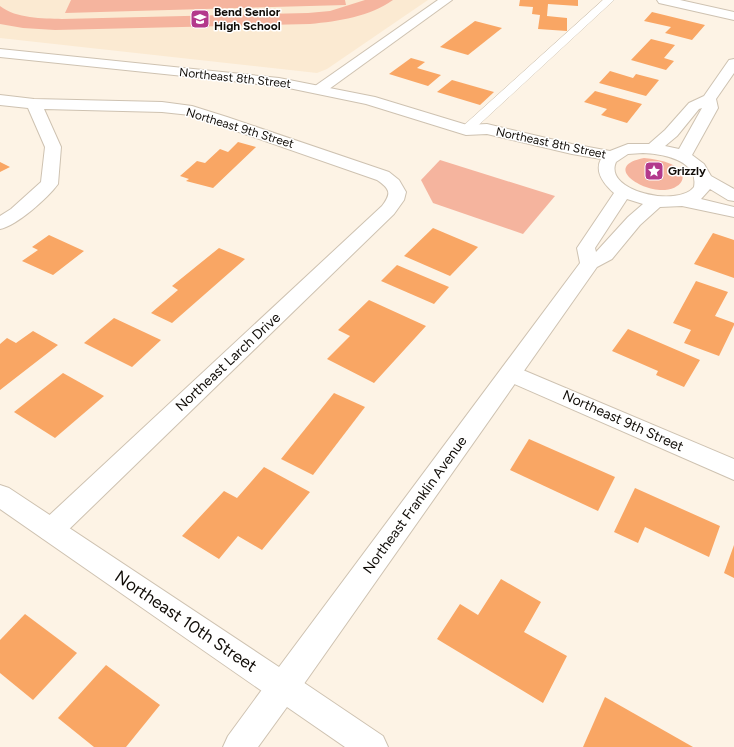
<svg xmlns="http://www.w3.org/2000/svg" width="734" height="747" viewBox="0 0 734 747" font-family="Figtree,sans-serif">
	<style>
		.built { fill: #fbead2 }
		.green { fill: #f5b49e }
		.building { fill: #f9a664 }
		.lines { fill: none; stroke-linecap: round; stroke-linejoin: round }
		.service-casing { stroke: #cec2b1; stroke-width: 1 }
		.minor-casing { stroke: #cec2b1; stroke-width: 2 }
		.tertiary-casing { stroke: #cec2b1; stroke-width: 2 }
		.service { fill: #fff; fill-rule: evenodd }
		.minor { fill: #fff; fill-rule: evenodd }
		.tertiary { fill: #fff; fill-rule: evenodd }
		.labels { text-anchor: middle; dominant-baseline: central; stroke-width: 3; stroke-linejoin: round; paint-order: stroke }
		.far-poi-label { font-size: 12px; font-weight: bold; fill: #100c07; stroke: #fff; text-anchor: start }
		.far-street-label { font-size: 12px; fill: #100c07; stroke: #fff }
		.street-label { font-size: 14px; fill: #100c07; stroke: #fff }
		.near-street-label { font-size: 17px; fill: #100c07; stroke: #fff }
	</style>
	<rect width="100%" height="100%" fill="#fdf3e5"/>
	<path class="built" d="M0,0H428L327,69L317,73L0,38Z"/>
	<g class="green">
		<path d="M71,0H345L346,5L65,13Z"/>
		<path d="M365,0H393C369,17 339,21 310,24L55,30L23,28L0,24V6C17,19 42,18 62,19L308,13L330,11Z"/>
		<path d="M644,158C653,159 662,160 671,164C690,173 684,188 665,190C641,192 602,166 644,158Z"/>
		<path d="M440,160L555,196L523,234L433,203L421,180Z"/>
	</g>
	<g class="building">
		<path d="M520,0H578V6L548,4L547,16L567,18V31L538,29L540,15L532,14L533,7L519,6Z"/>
		<path d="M652,12L705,25L692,40L665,33L671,27L644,21Z"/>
		<path d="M475,21L502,28L468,55L440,47Z"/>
		<path d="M651,39L675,45L664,58L674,61L666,70L631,60Z"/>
		<path d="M411,58L425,62L417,68L441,75L428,86L389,74Z"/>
		<path d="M610,71L633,78L636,74L659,80L646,96L599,83Z"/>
		<path d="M452,80L494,92L480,105L437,92Z"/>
		<path d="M595,91L642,104L627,123L601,115L607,109L584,102Z"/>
		<path d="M238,142L256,147L213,188L186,181L189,179L180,176L197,161L205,163L220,149L228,152Z"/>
		<path d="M0,162L10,167L0,172Z"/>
		<path d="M433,228L478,247L450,276L404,256Z"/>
		<path d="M713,233L734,240V278L694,264Z"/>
		<path d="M49,235L84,251L53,275L22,261L38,250L32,247Z"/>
		<path d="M219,248L245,259L172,323L151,313L178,290L172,286Z"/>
		<path d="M397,265L449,287L434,304L381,281Z"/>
		<path d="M696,281L728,292L715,316L734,323V325L719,356L684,343L691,330L673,323Z"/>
		<path d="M369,300L426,326L374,383L327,359L350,336L338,330Z"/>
		<path d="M114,318L161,340L132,367L84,343Z"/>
		<path d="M628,329L700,360L684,387L656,375L658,371L612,351Z"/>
		<path d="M33,331L58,345L0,390V344L7,338L16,343Z"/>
		<path d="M63,373L104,396L55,438L14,412Z"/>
		<path d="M334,393L365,407L313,475L281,459Z"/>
		<path d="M529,439L615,477L598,511L510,470Z"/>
		<path d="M264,467L310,492L262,550L238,536L219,559L182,536L224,491L237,498Z"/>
		<path d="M635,488L720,526L709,557L645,527L638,543L614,532Z"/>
		<path d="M734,545V578L724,573Z"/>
		<path d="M501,579L541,602L524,632L567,656L543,703L437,639L460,604L478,615Z"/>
		<path d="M25,614L77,653L33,700L0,673V640Z"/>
		<path d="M106,665L160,705L126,747H94L58,718Z"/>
		<path d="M605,697L693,747H583Z"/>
	</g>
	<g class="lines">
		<defs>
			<path id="service" d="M603,0H614L470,133H462L460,130L462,127Z"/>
			<g id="minor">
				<path d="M438,0H452L325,92L320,93L315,92L313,89L315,86Z"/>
				<path d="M657,0H680L734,12V20L659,3Z"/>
				<path d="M0,95L34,99L162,102L192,106L227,117L389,172L399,180L406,192L404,200L394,214L60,538L51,541L42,538L38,530L42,522L382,206C392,193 390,189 377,180L190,115L162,112L44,109L61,147L58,184C48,198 16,226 0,229V216L11,209L41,182L45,147L28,108L0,105Z"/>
				<path d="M511,365L734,459V480L503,379L500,373L503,367Z"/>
				<path d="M283,672L294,676L383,736L388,747H345L287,707L258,747H223L228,736L272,676Z"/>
			</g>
			<path id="tertiary" d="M0,49L279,78L375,97L467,125L487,124L572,144L610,151L628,144H649L665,130L689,103L704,96L729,60L734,59V73L716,99L718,108L692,155L704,164L711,176L734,189V201L728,200L710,189L701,199L734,207V217L682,206L660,207L640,225L612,259L597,267L294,698L283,702L272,698L0,509V485L9,488L279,667L580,263L577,248L614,193C604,184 594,172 601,159L572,154L487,134L466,135L366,104L279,86L0,57ZM702,108L679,149L665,146L677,136L699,109ZM643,153C663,154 699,160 694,187C678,208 603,191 616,162L628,154ZM627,199L643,204L628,217L596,252L595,248Z"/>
		</defs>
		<use href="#service" class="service-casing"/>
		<use href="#minor" class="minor-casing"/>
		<use href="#tertiary" class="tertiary-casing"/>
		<use href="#service" class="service"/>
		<use href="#minor" class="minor"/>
		<use href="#tertiary" class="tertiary"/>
	</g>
	<defs>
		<symbol id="school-square" viewBox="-11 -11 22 22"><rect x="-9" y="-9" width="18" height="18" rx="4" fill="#b3398c" stroke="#fff"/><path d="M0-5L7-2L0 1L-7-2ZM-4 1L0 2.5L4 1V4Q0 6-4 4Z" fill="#fff"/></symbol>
		<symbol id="sight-square" viewBox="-11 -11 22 22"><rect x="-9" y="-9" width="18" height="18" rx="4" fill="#b3398c" stroke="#fff"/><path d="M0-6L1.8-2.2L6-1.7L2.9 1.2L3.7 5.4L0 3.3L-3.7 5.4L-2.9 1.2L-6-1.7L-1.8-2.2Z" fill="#fff"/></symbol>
	</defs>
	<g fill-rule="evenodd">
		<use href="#school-square" x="189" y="8" width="22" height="22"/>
		<use href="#sight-square" x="643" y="160" width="22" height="22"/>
	</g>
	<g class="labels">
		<g class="far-poi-label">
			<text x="214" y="12">Bend Senior<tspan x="214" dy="14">High School</tspan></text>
			<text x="668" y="171">Grizzly</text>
		</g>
		<g class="far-street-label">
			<text transform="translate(235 78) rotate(6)">Northeast 8th Street</text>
			<text transform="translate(240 128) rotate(17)">Northeast 9th Street</text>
			<text transform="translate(551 143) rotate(12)">Northeast 8th Street</text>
		</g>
		<g class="street-label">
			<text transform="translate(228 362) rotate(-43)">Northeast Larch Drive</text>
			<text transform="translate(623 421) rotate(24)">Northeast 9th Street</text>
			<text transform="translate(415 505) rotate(-54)">Northeast Franklin Avenue</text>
		</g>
		<g class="near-street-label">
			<text transform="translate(186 621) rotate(34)">Northeast 10th Street</text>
		</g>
	</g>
</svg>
